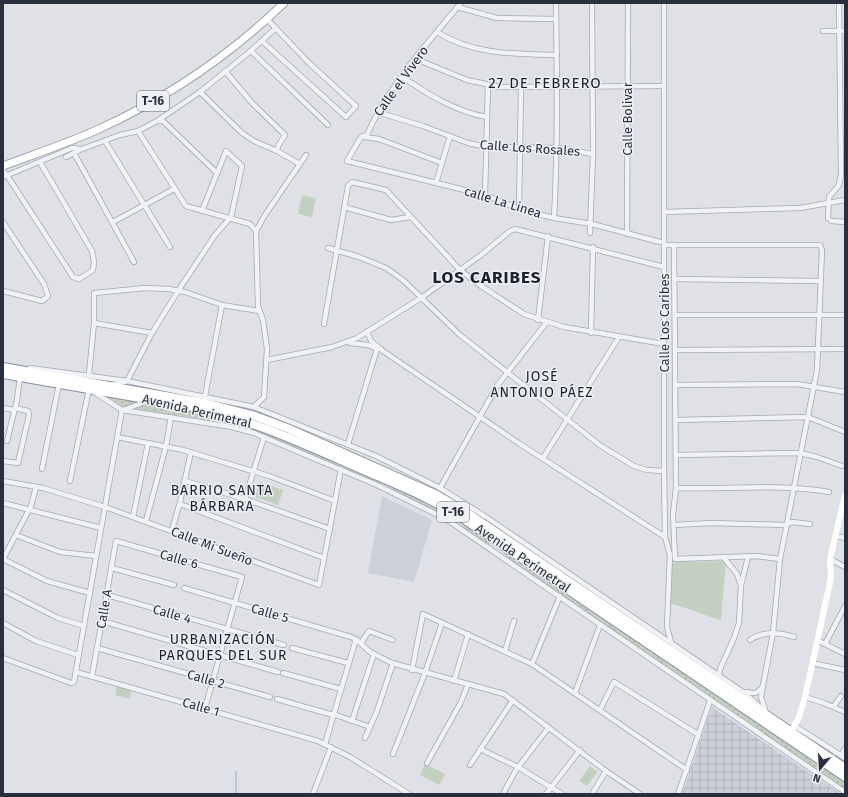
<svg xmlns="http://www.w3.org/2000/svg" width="848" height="797" viewBox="0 0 848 797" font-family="'Fira Sans',sans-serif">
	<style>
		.built { fill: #cdd0d8 }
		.industrial { fill: url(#industrial-grid) }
		.grass { fill: url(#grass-dots) }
		.pitch { fill: #c3cfc1 }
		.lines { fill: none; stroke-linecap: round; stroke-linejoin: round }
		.stream { stroke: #9dadc3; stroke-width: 1 }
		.street-casing { stroke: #a5a8b0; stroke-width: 6 }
		.primary-casing { stroke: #9fa5b1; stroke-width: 9 }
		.highway-casing { stroke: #888e9b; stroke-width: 10 }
		.street { stroke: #f1f2f5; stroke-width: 4.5 }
		.secondary { stroke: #fff; stroke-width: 6 }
		.primary { stroke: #fff; stroke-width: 7 }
		.highway { stroke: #fff; stroke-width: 8 }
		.labels { text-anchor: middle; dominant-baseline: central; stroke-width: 3; stroke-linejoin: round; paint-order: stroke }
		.shield { fill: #eef0f4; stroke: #646973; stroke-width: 1 }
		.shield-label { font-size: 12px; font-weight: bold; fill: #292f3c }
		.street-label { font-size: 13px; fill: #292f3c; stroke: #eef0f4 }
		.neighbourhood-label { font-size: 14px; letter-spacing: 1px; fill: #1c202c; stroke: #eef0f4 }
		.quarter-label { font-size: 15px; letter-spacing: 1px; fill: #1c202c; stroke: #eef0f4 }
		.district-label { font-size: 17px; font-weight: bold; letter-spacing: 1px; fill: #1c202c; stroke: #eef0f4 }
	</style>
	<defs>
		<pattern id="industrial-grid" width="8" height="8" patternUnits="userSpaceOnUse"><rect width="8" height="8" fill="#cdd0d8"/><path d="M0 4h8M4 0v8" fill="none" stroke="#b0b3ba"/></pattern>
		<pattern id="grass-dots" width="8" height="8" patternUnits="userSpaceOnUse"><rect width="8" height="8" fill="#c3cfc1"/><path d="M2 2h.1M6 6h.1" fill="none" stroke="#a8b2a7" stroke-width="1.8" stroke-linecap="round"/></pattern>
	</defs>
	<rect width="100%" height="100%" fill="#dfe1e6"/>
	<path class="built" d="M382,496L432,520L414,582L368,573Z"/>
	<path class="industrial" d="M712,707L781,754L841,794H682Z"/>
	<g class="grass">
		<path d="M108,397L139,402C121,411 123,408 108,397Z"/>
		<path d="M147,404L199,412L257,428L374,478L378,483L278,440L248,429L203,419L135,409Z"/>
		<path d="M391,487L441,509L457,520L396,493Z"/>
		<path d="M459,526C469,525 487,535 490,544H487Z"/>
		<path d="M497,546L845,781V789L508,558Z"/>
	</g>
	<g class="pitch">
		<path d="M302,195L316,198L312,217L298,214Z"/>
		<path d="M260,482L283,490L278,505L255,497Z"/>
		<path d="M726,561L721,620C703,616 687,606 669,604V571L672,564L676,562Z"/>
		<path d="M117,686L132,690L130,699L115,695Z"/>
		<path d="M425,764L445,774L439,785L420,775Z"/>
		<path d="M590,766L597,772L587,786L579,781Z"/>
	</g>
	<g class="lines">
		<path class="stream" d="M236,771V794"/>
		<defs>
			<g id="street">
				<path d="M461,3C427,44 388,86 367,135L361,137L347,161L485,195L519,209L554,218L592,224L660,242"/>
				<path d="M664,3V466L665,537L670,555L667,627L671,642"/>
				<path d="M839,3L841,175L839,185L829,197L828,218L831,221L845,222"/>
				<path d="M457,7L497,18L556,19"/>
				<path d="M823,31H845"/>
				<path d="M437,32C473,55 516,54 557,55"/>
				<path d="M262,41L346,117L356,106L309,63L267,19"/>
				<path d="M251,51L328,125"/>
				<path d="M416,59L467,80L500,87L664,86"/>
				<path d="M225,71L253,104L285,135L278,146L277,151"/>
				<path d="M402,77C428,94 456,112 487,117"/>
				<path d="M200,92L242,133L254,141L277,151L300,164"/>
				<path d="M377,112L423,126L468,143L487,147L558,148L593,154"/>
				<path d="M158,121H163L217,173"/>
				<path d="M138,131L186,206L250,224L256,231"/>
				<path d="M364,137L379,139L442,163"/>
				<path d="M105,141L170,247"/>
				<path d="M74,153L134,262"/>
				<path d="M66,157L82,149L120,135L138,131L157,121L200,92L247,54L276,28"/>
				<path d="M3,171L8,177L73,277L79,279L93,270L94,262L92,251L40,162"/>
				<path d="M3,177L72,148L81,149"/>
				<path d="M436,183L450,136"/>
				<path d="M485,195L488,85"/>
				<path d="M344,207L391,220L410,217"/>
				<path d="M519,209L521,88"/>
				<path d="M664,212L800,208L845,200"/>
				<path d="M554,218C558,146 557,75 556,3"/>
				<path d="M3,222L44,284L48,296L42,301L3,291"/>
				<path d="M113,222L174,189"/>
				<path d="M590,233L593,154L592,3"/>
				<path d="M627,234L628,3"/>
				<path d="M664,245H820L822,250L817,370L780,559L773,633L762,691L761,697L765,709"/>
				<path d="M674,245L676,488C727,490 778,483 829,492"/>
				<path d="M328,248L359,257L386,268L403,280L460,335L601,446L634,466L647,470L664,471"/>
				<path d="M675,279L820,281"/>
				<path d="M676,315H845"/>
				<path d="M538,320L548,236"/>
				<path d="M94,323L152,333"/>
				<path d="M324,324L348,186L352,182L386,190L460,270L481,286L524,314L564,327L664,344"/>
				<path d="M367,331L371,341L383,351L520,444L665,537"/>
				<path d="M591,333L593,247"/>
				<path d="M350,343L368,345L378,349"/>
				<path d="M675,350L845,349"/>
				<path d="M267,360L332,347L357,338L421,298L481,255L510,231L515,229L664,267"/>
				<path d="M30,368L127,381L254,407L376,456L440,488L486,517L743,692L766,712"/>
				<path d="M89,374L94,323V293L145,288L169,289L185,292L222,305L259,311"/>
				<path d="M113,385L127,381L152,333L178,291L215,235L231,217L242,166L226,151L202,211"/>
				<path d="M676,385L797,384L845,392"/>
				<path d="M205,396L222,305"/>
				<path d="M254,407L264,397L267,349L263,320L258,306L256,231L265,215L306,155"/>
				<path d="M3,408L14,410"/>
				<path d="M123,410L148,401"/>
				<path d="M677,420L808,417L845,432"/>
				<path d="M117,437L183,450L269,476L335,501"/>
				<path d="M7,441L17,400L20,377"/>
				<path d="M348,444L377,349"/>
				<path d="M676,455L800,453L817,457L842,466"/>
				<path d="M543,458L619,337"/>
				<path d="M3,461L18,463L29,415L28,411L15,408"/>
				<path d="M42,469L59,384"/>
				<path d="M3,481L43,488L105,507L319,585L341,469"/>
				<path d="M70,481L89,389L122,410L232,427L254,433L377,485L446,519L845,792"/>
				<path d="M185,481L245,499L330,529"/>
				<path d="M440,488L497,386L546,323"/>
				<path d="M676,488L673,514L675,559L757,556L780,559"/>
				<path d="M245,499L264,437"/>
				<path d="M3,503L101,528"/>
				<path d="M180,504L324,558"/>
				<path d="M133,517L148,443"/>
				<path d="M146,521L166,446L171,417"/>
				<path d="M674,525L712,523L786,525L792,522L810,524"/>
				<path d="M172,530L180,502L191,452"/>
				<path d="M16,535L60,552L96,556"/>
				<path d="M836,536L845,538"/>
				<path d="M724,558L737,574L741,585"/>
				<path d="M3,559L47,581L90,593"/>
				<path d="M3,559L31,506L36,487"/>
				<path d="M830,559L845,567"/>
				<path d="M112,568L174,585"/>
				<path d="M184,588L351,637L357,640L370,652L392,663L504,694L606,771L640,794"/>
				<path d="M3,590L58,618L84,626"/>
				<path d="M107,595L284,645"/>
				<path d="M102,621L278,672"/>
				<path d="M3,623L36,641L78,655"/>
				<path d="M750,640C763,631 778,632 794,637"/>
				<path d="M817,640L845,654"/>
				<path d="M361,643L369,631L393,640"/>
				<path d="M825,644L845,606"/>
				<path d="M97,648L270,697"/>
				<path d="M292,648L348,663"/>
				<path d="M505,651L514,621"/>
				<path d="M3,658L71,683L74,682L122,410"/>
				<path d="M812,663L845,670"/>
				<path d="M532,664L560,596"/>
				<path d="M412,670L423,614L532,664L687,770"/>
				<path d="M76,672L318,741L350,757L409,794"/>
				<path d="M283,673L341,689"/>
				<path d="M92,676L116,541L242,577L205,708"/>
				<path d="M719,676L720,669L734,638L739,623L741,585L748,557"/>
				<path d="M454,681L468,634"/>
				<path d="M746,692C754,694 757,694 762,687"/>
				<path d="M575,693L600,625"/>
				<path d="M805,697L824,703L845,712"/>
				<path d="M277,699L333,715"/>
				<path d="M834,706L841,696"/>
				<path d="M600,710L614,682L699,735"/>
				<path d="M333,714L370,727"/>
				<path d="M352,721L374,654"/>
				<path d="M795,726L845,758"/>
				<path d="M365,738L377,711L393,663"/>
				<path d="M325,744L356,639"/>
				<path d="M480,749L518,767L562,794"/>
				<path d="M393,754L425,673L442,623"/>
				<path d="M841,755L845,749"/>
				<path d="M427,763L461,702L468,684"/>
				<path d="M470,765L513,700"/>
				<path d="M313,794L331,747"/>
				<path d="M503,794L516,770L549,727"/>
				<path d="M546,794L580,750"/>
				<path d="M592,794L606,771"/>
				<path d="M678,794L710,701"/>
			</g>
			<path id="primary" d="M3,166C35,154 68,143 99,129C167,98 230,55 284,3"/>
			<g id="highway">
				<path d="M3,367L204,403L255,416L287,428L437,495L469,514L845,768"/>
				<path d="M3,374L203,409C259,423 306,445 359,468C395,484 432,498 465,520L845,777"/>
			</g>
		</defs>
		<use href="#street" class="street-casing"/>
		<use href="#primary" class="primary-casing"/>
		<use href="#highway" class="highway-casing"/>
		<use href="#street" class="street"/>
		<path class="secondary" d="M791,732L799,717L805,697L831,578L830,559L845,495"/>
		<use href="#primary" class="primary"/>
		<use href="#highway" class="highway"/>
	</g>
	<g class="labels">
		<g class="shield">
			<rect x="137" y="91" width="32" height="20" rx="3"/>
			<rect x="437" y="502" width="32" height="20" rx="3"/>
		</g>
		<g class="shield-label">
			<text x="153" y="101">T-16</text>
			<text x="453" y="512">T-16</text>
		</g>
		<g class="street-label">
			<text transform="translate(401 81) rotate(-54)">Calle el Vivero</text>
			<text transform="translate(627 119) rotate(-90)">Calle Bolivar</text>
			<text transform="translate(530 148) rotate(4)">Calle Los Rosales</text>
			<text transform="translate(503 202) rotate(17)">calle La Linea</text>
			<text transform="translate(664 323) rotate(-90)">Calle Los Caribes</text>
			<text transform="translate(197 411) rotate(13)">Avenida Perimetral</text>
			<text transform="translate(212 546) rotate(21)">Calle Mi Sueño</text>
			<text transform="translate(523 558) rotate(34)">Avenida Perimetral</text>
			<text transform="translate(179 559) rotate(16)">Calle 6</text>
			<text transform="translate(104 609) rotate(-80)">Calle A</text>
			<text transform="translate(270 613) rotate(16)">Calle 5</text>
			<text transform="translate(172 614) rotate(16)">Calle 4</text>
			<text transform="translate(206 679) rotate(16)">Calle 2</text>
			<text transform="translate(201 707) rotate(16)">Calle 1</text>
		</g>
		<g class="neighbourhood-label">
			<text x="542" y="376">JOSÉ<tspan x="542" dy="16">ANTONIO PÁEZ</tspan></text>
			<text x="222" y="490">BARRIO SANTA<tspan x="222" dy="16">BÁRBARA</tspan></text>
			<text x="223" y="639">URBANIZACIÓN<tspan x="223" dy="16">PARQUES DEL SUR</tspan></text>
		</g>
		<g class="quarter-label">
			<text x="545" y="83">27 DE FEBRERO</text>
		</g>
		<g class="district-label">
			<text x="487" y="277">LOS CARIBES</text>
		</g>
	</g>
	<rect width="848" height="797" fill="none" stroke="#292f3c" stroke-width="8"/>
	<g transform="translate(820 769) rotate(198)" stroke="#eef0f4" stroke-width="3" paint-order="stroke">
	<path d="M0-3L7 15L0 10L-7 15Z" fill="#292f3c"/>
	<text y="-6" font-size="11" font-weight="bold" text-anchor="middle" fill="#292f3c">N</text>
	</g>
</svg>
